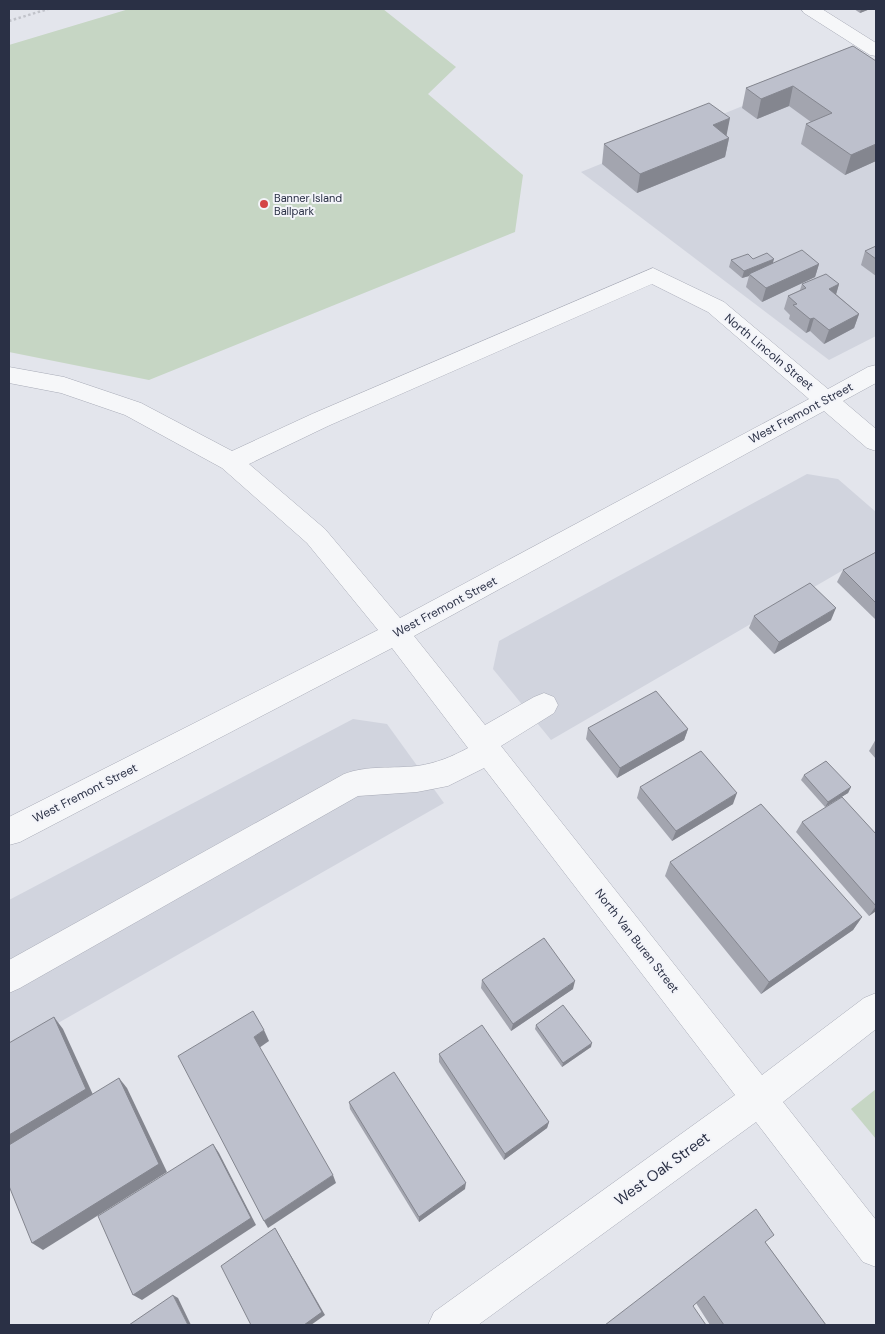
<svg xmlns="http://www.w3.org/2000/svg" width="885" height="1334" viewBox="0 0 885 1334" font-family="'DM Sans',sans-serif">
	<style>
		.built { fill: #d1d4de }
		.green { fill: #c6d6c4 }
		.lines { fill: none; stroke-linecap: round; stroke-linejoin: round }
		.minor-casing { stroke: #a8abb7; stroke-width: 1 }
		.path { stroke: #c1c3ca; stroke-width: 2.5; stroke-dasharray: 2.5 2.5; stroke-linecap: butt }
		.minor { fill: #f6f7f9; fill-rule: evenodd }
		.wall { fill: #a3a5af }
		.shaded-wall { fill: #84868f }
		.building { fill: #bdc0cc; stroke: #84868f }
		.poi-dot { fill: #d44447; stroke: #f3f4f9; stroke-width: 2 }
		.labels { text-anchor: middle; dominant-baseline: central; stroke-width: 4; stroke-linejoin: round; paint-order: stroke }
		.far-poi-label { font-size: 11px; fill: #2a3045; stroke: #f3f4f9; text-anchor: start }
		.street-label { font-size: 12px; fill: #2a3045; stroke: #f3f4f9 }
		.near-street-label { font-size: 15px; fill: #2a3045; stroke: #f3f4f9 }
	</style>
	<rect width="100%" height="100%" fill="#e3e5ec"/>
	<g class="built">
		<path d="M853,61L876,77V336L829,360L581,172Z"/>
		<path d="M807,474L838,479L876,512V551L551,740L493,669L499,641Z"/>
		<path d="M353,719L387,724L444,803L9,1051V900Z"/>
	</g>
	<g class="green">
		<path d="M129,9H383L456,67L428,94L523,175L515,232L149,380L9,352V45Z"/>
		<path d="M876,1089V1139L851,1109Z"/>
	</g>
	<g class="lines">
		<defs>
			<g id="minor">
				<path d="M801,9H822L876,43V56L870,55L804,13Z"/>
				<path d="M653,268L724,302L828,389L868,367L876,365V383L843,401L876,429V451L867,448L824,411L414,636L485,725L534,697L544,693L554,697L558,705L554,713L501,746L762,1075L864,998L876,993V1029L783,1102L876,1220V1267L863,1262L756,1122L478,1325H428L434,1312L735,1095L484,768L448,786L417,792L358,796L20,988L9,993V960L344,774C367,765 393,769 417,766C437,763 451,757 468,748L392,648L20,842L9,845V817L378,630L307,543L222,468L125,415L61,393L9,383V367L64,377L141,403L232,451L312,414ZM652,284L708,312L809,399L400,618L325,529L249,464L328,426Z"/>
			</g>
		</defs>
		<use href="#minor" class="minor-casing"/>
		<path class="path" d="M9,21L48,9"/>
		<use href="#minor" class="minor"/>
	</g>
	<g class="wall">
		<path d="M854,9H870L860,13Z"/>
		<path d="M853,46L876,161L845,175L801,144L806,124L811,122L789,106L757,119L742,108L746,88Z"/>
		<path d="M726,135L729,138L725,157L637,193L602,164L604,144Z"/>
		<path d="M876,246V276L861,265L865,251Z"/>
		<path d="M753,259L773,263L819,264L815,277L762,302L746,287L749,276L742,278L729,267L731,260Z"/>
		<path d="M802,284H839L836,294L859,314L854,328L824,344L810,331L806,333L789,319L790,315L784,309L788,296L800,290Z"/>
		<path d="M876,552V620L837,582L843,570Z"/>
		<path d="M754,616L831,620L774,654L749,628Z"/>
		<path d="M588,728L688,729L684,740L617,778L586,739Z"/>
		<path d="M876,739V759L869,751Z"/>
		<path d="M804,775L851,787L848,793L825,807L801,780Z"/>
		<path d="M640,787L733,804L672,841L637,798Z"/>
		<path d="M802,822L876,834V911L869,916L796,832Z"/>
		<path d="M670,862L862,917L853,930L761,994L665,876Z"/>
		<path d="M482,980L573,989L511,1031L481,988Z"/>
		<path d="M536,1025L591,1047L562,1067L535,1029Z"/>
		<path d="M439,1054L549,1122L547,1128L504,1160L439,1062Z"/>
		<path d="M349,1102L465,1189L419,1222L350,1109Z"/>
		<path d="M765,1242L826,1325H710L696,1303L693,1306L605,1325Z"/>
	</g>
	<g class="shaded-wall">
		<path d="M861,9H870L860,13Z"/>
		<path d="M793,86L789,106L757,119L761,99Z"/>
		<path d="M730,118L726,138L713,125Z"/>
		<path d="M729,138L725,157L637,193L640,174Z"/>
		<path d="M876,144V161L845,175L851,155Z"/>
		<path d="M774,259L772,266L749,274V276L742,278L744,271Z"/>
		<path d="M819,264L815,277L762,302L766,288Z"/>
		<path d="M839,284L835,298L829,289Z"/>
		<path d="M859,314L854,328L824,344L829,330Z"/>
		<path d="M814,318L810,331L806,333L810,319Z"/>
		<path d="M836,608L831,620L774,654L779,642Z"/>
		<path d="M688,729L684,740L617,778L620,768Z"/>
		<path d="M851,787L848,793L825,807L828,802Z"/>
		<path d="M737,793L733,804L672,841L676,831Z"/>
		<path d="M876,906V911L869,916Z"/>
		<path d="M862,917L853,930L761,994L769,982Z"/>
		<path d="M575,981L573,989L511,1031L513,1024Z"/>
		<path d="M54,1017L63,1029L95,1099L9,1151V1135Z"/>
		<path d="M264,1030L269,1041L259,1048L254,1037Z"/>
		<path d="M592,1043L591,1047L562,1067L563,1063Z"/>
		<path d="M119,1078L127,1088L167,1172L43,1250L32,1243Z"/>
		<path d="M549,1122L547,1128L504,1160L505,1154Z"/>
		<path d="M213,1144L219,1153L256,1225L142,1300L133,1295Z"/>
		<path d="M333,1175L336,1183L268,1228L264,1221Z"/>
		<path d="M466,1183L465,1189L419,1222V1217Z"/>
		<path d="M275,1228L325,1315L311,1325H304Z"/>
		<path d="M173,1295L178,1298L191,1325H188Z"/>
	</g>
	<g class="building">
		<path d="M853,46L876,61V144L851,155L806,124L832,113L793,86L761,99L746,88Z"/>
		<path d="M709,103L730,118L713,125L729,138L640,174L604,144Z"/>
		<path d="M876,246V259L865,251Z"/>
		<path d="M802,250L819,264L766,288L749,274Z"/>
		<path d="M767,253L774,259L744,271L731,260L748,254L753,259Z"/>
		<path d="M826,274L839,284L829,289L859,314L829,330L814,318L810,319L793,305L797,304L788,296L806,288L802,284Z"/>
		<path d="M876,552V603L843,570Z"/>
		<path d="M810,583L836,608L779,642L754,616Z"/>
		<path d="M656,691L688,729L620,768L588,728Z"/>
		<path d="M701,751L737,793L676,831L640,787Z"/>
		<path d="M826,761L851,787L828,802L804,775Z"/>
		<path d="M842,797L876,834V906L802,822Z"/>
		<path d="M761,804L862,917L769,982L670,862Z"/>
		<path d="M544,938L575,981L513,1024L482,980Z"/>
		<path d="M563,1005L592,1043L563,1063L536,1025Z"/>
		<path d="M253,1011L264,1030L254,1037L333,1175L264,1221L178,1056Z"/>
		<path d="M54,1017L86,1089L9,1135V1043Z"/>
		<path d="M482,1025L549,1122L505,1154L439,1054Z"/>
		<path d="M394,1072L466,1183L419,1217L349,1102Z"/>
		<path d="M119,1078L159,1164L32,1243L9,1186V1145Z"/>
		<path d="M213,1144L251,1218L133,1295L98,1216Z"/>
		<path d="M756,1209L774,1235L765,1242L826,1325H724L704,1296L693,1306L706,1325H605Z"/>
		<path d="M275,1228L322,1312L304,1325H251L221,1266Z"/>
		<path d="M173,1295L188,1325H129Z"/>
	</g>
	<circle class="poi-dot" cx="264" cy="204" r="5"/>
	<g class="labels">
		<g class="far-poi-label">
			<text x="274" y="198">Banner Island<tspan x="274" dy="13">Ballpark</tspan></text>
		</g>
		<g class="street-label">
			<text transform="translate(769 352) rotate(40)">North Lincoln Street</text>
			<text transform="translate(801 413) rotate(-28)">West Fremont Street</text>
			<text transform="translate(445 607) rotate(-28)">West Fremont Street</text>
			<text transform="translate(85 793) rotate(-27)">West Fremont Street</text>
			<text transform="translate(637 941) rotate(52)">North Van Buren Street</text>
		</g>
		<g class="near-street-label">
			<text transform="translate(662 1169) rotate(-36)">West Oak Street</text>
		</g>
	</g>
	<rect width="885" height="1334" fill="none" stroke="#2a3045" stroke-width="20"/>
</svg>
